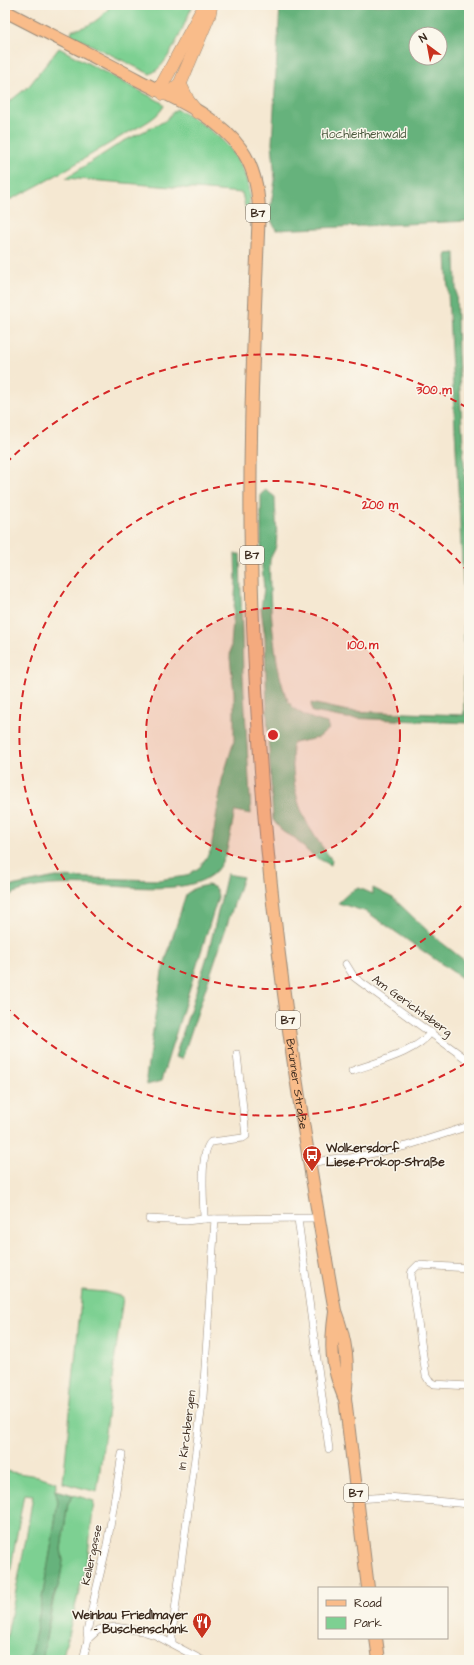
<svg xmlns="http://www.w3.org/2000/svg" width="474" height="1665" viewBox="0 0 474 1665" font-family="'Architects Daughter',sans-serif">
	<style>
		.green { fill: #7dd092; stroke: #5c7d58 }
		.forest { fill: #66b27c; stroke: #506e4d; fill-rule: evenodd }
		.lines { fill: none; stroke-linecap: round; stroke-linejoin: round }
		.street-casing { stroke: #988978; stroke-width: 8 }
		.primary-casing { stroke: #988978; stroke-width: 14 }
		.highway-casing { stroke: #988978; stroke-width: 14 }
		.street { stroke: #fff; stroke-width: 7 }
		.primary { stroke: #f9bc8a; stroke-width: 12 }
		.highway { stroke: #f9bc8a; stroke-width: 13 }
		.ring { fill: none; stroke: #d62828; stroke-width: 2; stroke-dasharray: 7 5 }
		.labels { text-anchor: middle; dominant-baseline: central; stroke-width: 3; stroke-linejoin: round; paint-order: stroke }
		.shield { fill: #fbf7ec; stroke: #75685c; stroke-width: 1 }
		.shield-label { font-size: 11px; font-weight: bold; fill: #3b2a1e }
		.park-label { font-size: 12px; fill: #4f5c41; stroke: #fbf7ec }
		.street-label { font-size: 12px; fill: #3b2a1e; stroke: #fbf7ec }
		.poi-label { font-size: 12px; font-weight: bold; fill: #3b2a1e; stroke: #fbf7ec; text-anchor: start }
		.centre { fill: #d62828; stroke: #fbf7ec; stroke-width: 2 }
		.ring-label { font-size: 12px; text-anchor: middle; font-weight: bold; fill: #d62828; stroke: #fbf7ec; stroke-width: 3; stroke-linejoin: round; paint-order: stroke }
	</style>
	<rect width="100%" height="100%" fill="#fbf7ec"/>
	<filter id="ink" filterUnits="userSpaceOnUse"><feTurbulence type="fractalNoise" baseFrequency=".025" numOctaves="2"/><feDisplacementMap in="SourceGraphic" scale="8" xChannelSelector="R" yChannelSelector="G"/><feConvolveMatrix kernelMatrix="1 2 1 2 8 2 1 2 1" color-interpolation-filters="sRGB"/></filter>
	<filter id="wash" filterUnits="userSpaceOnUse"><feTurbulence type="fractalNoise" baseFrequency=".012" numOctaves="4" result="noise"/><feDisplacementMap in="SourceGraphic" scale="16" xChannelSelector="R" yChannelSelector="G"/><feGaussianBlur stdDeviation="0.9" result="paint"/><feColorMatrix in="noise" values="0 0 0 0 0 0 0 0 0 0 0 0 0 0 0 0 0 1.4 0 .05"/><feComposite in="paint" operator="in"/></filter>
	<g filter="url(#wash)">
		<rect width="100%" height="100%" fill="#f5e8d2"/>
		<g class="green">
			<path d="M111,5H193C184,23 169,67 150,74L73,36L71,33L72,30C90,27 101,19 111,5Z"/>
			<path d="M59,48L161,102L164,106C155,122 132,129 117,139C80,161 44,184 5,202V105L29,86Z"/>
			<path d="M176,109C210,126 246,152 249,194C250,202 248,211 248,219L242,193L66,178L122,142L165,121Z"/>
			<path d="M82,1290L105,1292L123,1297L97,1492L63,1483Z"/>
			<path d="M5,1470L11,1472L38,1476L57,1482L55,1490L58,1501L52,1542L36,1633L29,1660H5V1646L26,1539L33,1495L24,1494L5,1601Z"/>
			<path d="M74,1495L94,1501L88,1555L62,1660H42L54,1597L59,1584L63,1561L61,1549L68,1503Z"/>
		</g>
		<g class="forest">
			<path d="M280,5H469V221L276,230L269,216L275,180L272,143ZM416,34H440V58H416Z"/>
			<path d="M455,253L458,353L469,554V723L346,718L312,712L311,703L348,711L464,715V603L446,254Z"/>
			<path d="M266,490L275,497C275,510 278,535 276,546C275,551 271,555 270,560C268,587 274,687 292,706C300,715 315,720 327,723L329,729L318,738L293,743L292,748C293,767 293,788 300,807C307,827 320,844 332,860L331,865L317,858L306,850L295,838L283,832L273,820L267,713L265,637L261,609L264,589L261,554V494Z"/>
			<path d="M235,554H240L243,676L251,814L235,811C231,827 229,853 219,867C187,913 59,863 5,898V889L11,886L56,877L158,880L186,876L200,867L211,850L222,780L234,741V692L230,658L236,583Z"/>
			<path d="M227,874L243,877L182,1059L175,1057L208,954Z"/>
			<path d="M207,885C215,886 217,889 218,897L161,1081L147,1085L146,1077L162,972L186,894L195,888Z"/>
			<path d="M359,888L373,894V888L393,898L432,935L469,964V983L367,912L338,903L350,892Z"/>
			<path d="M55,1490L74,1495L68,1503L61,1549L63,1561L59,1584L53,1597L43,1655L42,1660H29L36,1633L52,1542L58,1501Z"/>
		</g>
	</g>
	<g filter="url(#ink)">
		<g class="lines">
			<defs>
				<g id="street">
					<path d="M346,964L354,977L362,983L469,1061"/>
					<path d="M352,1071C376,1062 416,1053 431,1032"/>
					<path d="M310,1163L338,1158H351L406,1146L469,1126"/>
					<path d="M149,1219L186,1221L204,1219L319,1218"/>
					<path d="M204,1219C204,1203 199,1152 211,1142L243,1138L246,1136L237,1054"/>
					<path d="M298,1219L329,1449"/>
					<path d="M469,1268L418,1265L412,1271L411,1274L426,1376L429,1381L434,1384L469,1386"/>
					<path d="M357,1499L388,1497L469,1504"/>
					<path d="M88,1639L98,1630L115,1627L142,1631L155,1635L202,1660"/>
					<path d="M172,1643V1633L203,1397L215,1219"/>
					<path d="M83,1660L88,1639L87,1632L94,1599L107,1545L122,1454"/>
				</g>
				<g id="primary">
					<path id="s1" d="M5,11C49,34 94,56 138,80C173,98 217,115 241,149C254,167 258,187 259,209C256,285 252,361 251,437C249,531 252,626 258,721C268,919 300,1115 335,1311C347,1342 349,1365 345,1398L368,1588"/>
					<path d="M335,1312C330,1346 331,1365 344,1397"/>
					<path d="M376,1638L379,1660"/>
				</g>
				<g id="highway">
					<path d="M180,84L188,101L197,112"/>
					<path d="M158,90L163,83L200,14L207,5"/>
					<path d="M164,94L173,90L180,84L209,15L211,5"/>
				</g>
			</defs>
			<use href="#street" class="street-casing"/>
			<use href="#primary" class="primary-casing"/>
			<use href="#highway" class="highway-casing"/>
			<use href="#street" class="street"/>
			<use href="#primary" class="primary"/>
			<use href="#highway" class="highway"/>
		</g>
	</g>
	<circle cx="273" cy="735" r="127" fill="#d62828" fill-opacity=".12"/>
	<g class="ring">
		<circle cx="273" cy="735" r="127"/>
		<path d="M469 897A254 254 0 1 1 469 573"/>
		<path d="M466 1063A381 381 0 0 1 6 1007M6 463A381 381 0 0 1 466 407"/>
	</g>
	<defs>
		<symbol id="bus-pin" viewBox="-11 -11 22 30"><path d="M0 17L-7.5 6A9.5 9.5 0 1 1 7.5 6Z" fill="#c8321e" stroke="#fbf7ec"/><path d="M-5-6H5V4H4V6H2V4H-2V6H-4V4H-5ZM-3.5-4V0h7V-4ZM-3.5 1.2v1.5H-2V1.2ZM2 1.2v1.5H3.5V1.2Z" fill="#fff"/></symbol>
		<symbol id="restaurant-pin" viewBox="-11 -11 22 30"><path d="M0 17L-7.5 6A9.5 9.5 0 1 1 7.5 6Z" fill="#c8321e" stroke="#fbf7ec"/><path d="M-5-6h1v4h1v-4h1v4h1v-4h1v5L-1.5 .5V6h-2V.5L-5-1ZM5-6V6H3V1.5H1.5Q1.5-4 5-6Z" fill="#fff"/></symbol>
	</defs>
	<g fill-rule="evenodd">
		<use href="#bus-pin" x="301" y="1144" width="22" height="30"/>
		<use href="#restaurant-pin" x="191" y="1611" width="22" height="30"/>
	</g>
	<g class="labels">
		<g class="shield">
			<rect x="246" y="204" width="24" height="18" rx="3"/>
			<rect x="240" y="546" width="24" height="18" rx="3"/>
			<rect x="276" y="1011" width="24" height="18" rx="3"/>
			<rect x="344" y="1484" width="24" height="18" rx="3"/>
		</g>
		<g class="shield-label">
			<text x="258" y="213">B7</text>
			<text x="252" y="555">B7</text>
			<text x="288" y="1020">B7</text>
			<text x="356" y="1493">B7</text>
		</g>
		<g class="park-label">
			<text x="364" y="134">Hochleithenwald</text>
		</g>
		<g class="street-label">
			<text transform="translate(412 1006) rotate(36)">Am Gerichtsberg</text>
			<text stroke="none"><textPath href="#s1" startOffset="1216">Brünner Straße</textPath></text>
			<text transform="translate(187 1430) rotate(-83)">In Kirchbergen</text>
			<text transform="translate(92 1555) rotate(-78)">Kellergasse</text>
		</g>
		<g class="poi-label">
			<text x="326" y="1148">Wolkersdorf<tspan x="326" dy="14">Liese-Prokop-Straße</tspan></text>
			<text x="188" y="1615" text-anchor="end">Weinbau Friedlmayer<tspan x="188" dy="14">- Buschenschank</tspan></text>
		</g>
	</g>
	<circle cx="273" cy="735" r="6" class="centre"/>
	<g class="ring-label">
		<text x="434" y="394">300 m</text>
		<text x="380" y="509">200 m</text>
		<text x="363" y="649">100 m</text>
	</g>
	<rect width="474" height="1665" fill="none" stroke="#fbf7ec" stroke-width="20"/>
	<rect x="318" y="1587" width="130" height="52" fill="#fbf7ec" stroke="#aea59a"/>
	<rect x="326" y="1600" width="20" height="6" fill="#f9bc8a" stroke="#aea59a"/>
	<text x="354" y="1607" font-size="12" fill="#3b2a1e">Road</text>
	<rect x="326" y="1617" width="20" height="12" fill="#7dd092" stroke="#aea59a"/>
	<text x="354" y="1627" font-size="12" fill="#3b2a1e">Park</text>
	<g transform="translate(428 46) rotate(328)"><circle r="19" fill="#fbf7ec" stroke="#aea59a"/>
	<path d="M0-3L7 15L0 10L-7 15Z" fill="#c8321e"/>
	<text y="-6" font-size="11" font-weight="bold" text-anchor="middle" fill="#3b2a1e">N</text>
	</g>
</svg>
